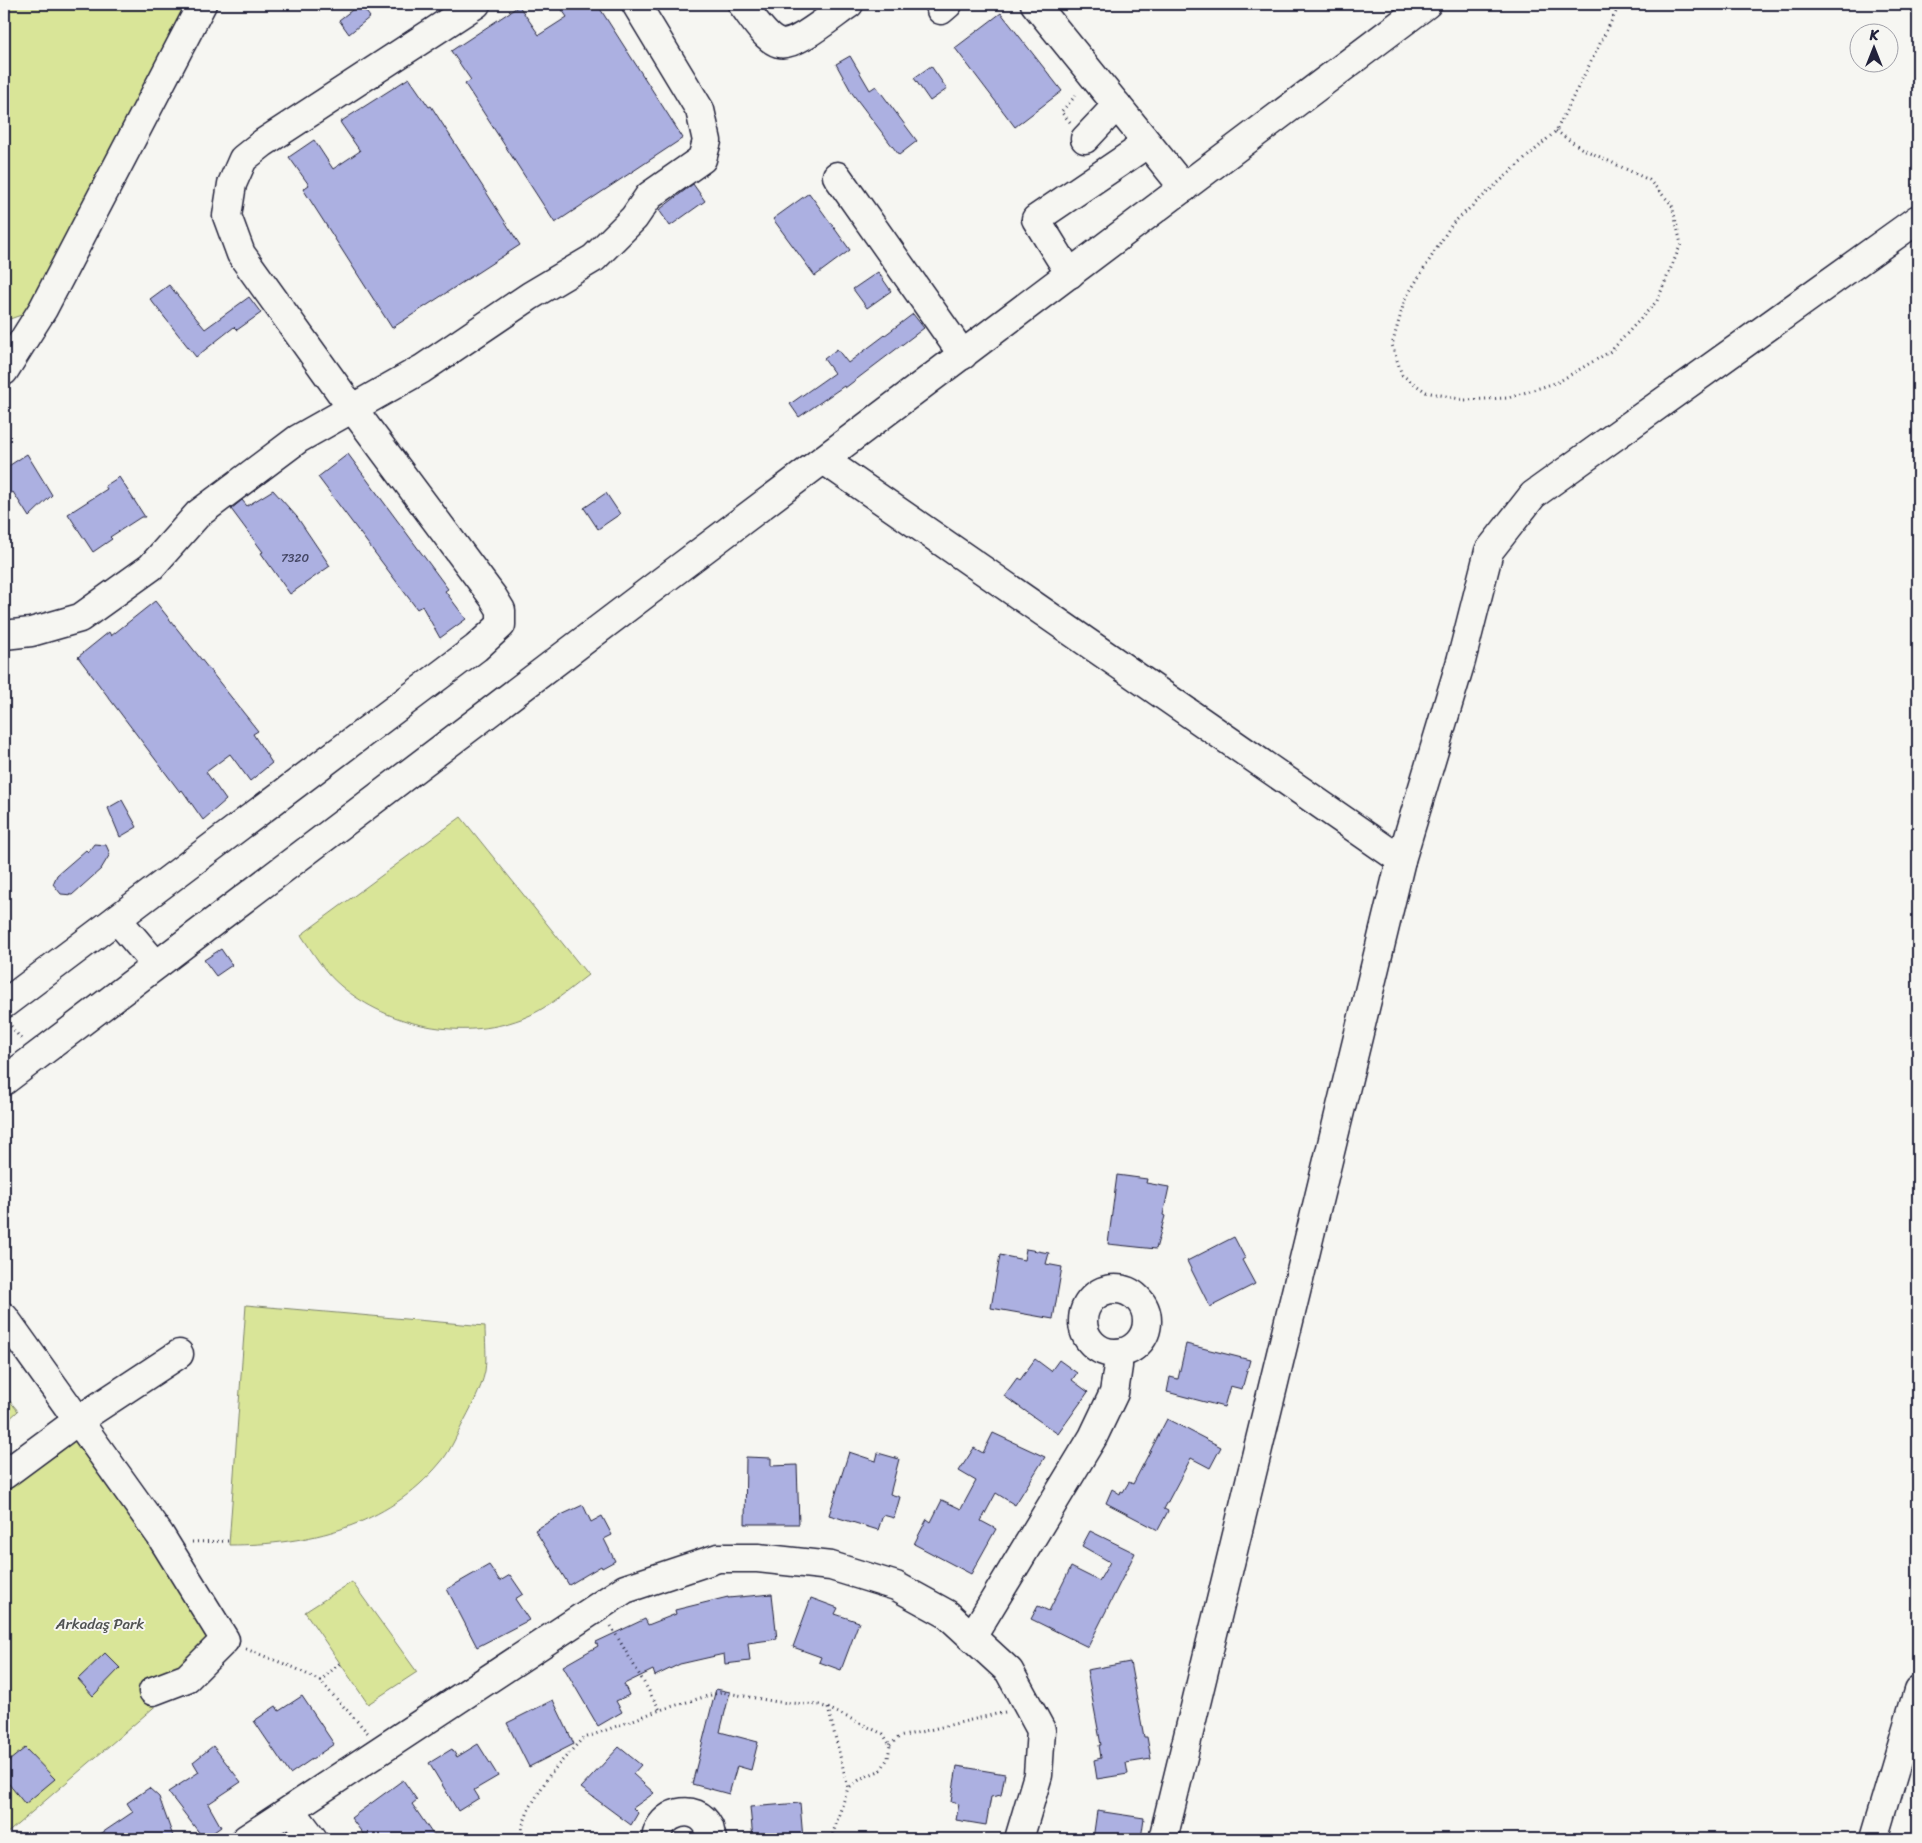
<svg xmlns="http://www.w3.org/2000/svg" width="1922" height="1843" viewBox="0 0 1922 1843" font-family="Sriracha,sans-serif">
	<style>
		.green { fill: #d9e598; stroke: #7e846a }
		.building { fill: #acb0e1; stroke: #22223b }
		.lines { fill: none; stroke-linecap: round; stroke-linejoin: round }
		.minor-casing { stroke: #22223b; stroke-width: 31 }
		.path { stroke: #22223b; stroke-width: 3; stroke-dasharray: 1 4; stroke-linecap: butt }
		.minor { stroke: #f6f6f2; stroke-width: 28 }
		.labels { text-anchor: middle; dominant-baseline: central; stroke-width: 4; stroke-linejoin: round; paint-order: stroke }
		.number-label { font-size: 12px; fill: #444664 }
		.park-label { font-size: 15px; fill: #505352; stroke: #f6f6f2 }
	</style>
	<rect width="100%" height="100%" fill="#f6f6f2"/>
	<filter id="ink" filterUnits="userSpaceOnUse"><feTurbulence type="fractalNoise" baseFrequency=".02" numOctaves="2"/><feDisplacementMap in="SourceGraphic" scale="10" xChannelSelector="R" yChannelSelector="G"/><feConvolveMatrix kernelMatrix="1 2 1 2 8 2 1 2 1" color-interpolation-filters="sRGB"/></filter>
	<g filter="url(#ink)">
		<g class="green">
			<path d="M4,4H190L30,312L4,321Z"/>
			<path d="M461,817L588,975C567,991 546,1010 521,1019C462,1041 390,1027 341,986C325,973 313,953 301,935Z"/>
			<path d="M246,1305L485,1326C485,1340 487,1357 485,1371C481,1391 470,1409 461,1427C455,1439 449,1453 440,1463C387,1527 308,1545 229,1545Z"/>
			<path d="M4,1394L18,1411L4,1424Z"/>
			<path d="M77,1421L160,1535L216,1654L4,1836V1475Z"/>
			<path d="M352,1582L417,1672L368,1704L305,1612Z"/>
		</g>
		<g class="building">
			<path d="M360,4L370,17L349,34L339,20Z"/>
			<path d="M558,4H597L683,138L555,223L465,84L471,80L451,51L519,6L539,35L567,17Z"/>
			<path d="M1001,13L1062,91L1015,127L955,48Z"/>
			<path d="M850,56L870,90L876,86L917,141L899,155L852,93L836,64Z"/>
			<path d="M931,66L947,89L930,101L914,78Z"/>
			<path d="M409,78L429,107L431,106L520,245L392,328L303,189L309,185L289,157L314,140L333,169L360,151L340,122Z"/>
			<path d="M693,184L705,201L670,226L659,210Z"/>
			<path d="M809,193L850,250L815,276L773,219Z"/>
			<path d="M878,272L891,291L867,308L853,289Z"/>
			<path d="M169,285L205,329L249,297L261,313L237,330L234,327L196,357L150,299Z"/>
			<path d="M913,314L924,328L845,388L844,386L799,417L790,404L834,373L824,359L837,349L848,363Z"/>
			<path d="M27,454L52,495L29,517L13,492L4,498V469Z"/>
			<path d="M348,454L448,589L445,591L466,619L440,638L422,606L417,609L318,477Z"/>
			<path d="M119,477L145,517H141L110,537L112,539L93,552L68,514L107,489L105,486Z"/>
			<path d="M273,490L297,517L330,566L290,594L261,553L263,552L231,509L242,500L247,506Z"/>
			<path d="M606,493L620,514L598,529L584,508Z"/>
			<path d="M155,601L258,731L253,734L272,763L250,781L230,754L206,772L226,800L203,820L182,790L180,792L78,657L109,632L111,636Z"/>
			<path d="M122,800L137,827L120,837L108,808Z"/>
			<path d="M94,844L106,845L110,854L101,869L72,895L61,894L53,884L57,875L86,850L88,852Z"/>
			<path d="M221,949L232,965L216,976L204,960Z"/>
			<path d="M1117,1175L1147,1179L1146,1183L1169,1187L1163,1215L1165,1216L1156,1249L1108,1244Z"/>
			<path d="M1234,1237L1245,1258L1242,1260L1255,1284L1210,1307L1187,1261Z"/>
			<path d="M1026,1249L1049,1253L1046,1264L1062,1267L1053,1319L991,1308L1000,1255L1024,1260Z"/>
			<path d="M1186,1344L1250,1360L1242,1389L1230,1386L1224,1407L1167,1392L1170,1377L1178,1379Z"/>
			<path d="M1035,1359L1051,1371L1059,1360L1077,1373L1072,1380L1088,1392L1058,1434L1004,1396L1017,1378L1020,1380Z"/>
			<path d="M1167,1419L1221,1447L1210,1468L1191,1458L1164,1509L1168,1511L1158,1530L1106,1503L1112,1489L1120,1494L1121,1491L1123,1492L1129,1482L1133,1484Z"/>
			<path d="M993,1433L1045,1457L1015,1505L996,1493L981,1521L996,1529L971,1574L914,1544L927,1519L931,1522L942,1500L961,1509L976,1481L959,1471L974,1448L983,1453Z"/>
			<path d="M849,1452L876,1461L878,1453L899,1459L890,1494L900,1497L894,1518L883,1515L878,1530L829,1515Z"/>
			<path d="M746,1457L771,1458V1466L797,1465L799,1524H745Z"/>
			<path d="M583,1505L591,1522L602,1516L612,1535L604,1539L615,1561L602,1568L601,1566L569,1585L535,1530L559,1516Z"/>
			<path d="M1090,1531L1135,1553L1088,1647L1031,1619L1038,1606L1049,1611L1071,1567L1099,1581L1110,1562L1082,1546Z"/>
			<path d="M489,1565L500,1581L510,1575L523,1594L515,1599L529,1620L477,1647L447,1589Z"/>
			<path d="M772,1594L777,1639L748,1643L750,1661L725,1664L724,1654L680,1664L655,1676L653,1670L624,1684L629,1695L616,1701L622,1712L598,1726L563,1666L598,1646L596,1642L645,1619L648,1625L676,1614L675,1610L728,1597V1598Z"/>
			<path d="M811,1598L838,1608L835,1614L859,1622L841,1670L819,1662L821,1657L793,1647Z"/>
			<path d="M105,1653L120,1668L93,1696L78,1679Z"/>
			<path d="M1130,1662L1144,1737H1147L1151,1759L1126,1763L1128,1774L1097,1779L1094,1760L1101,1758L1099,1745H1101L1087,1670Z"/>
			<path d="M716,1689L730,1692L720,1732L758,1742L751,1770L737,1766L729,1794L692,1784Z"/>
			<path d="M302,1696L334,1744L290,1774L254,1721L276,1706L279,1711Z"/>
			<path d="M553,1700L574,1744L529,1767L507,1723Z"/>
			<path d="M478,1744L498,1776L474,1790L479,1798L458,1811L429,1763L452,1749L457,1757Z"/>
			<path d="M213,1746L241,1782L208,1804L221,1827L204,1839L168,1792L199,1772L193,1762Z"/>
			<path d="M619,1747L641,1765L633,1774L654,1793L633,1808L638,1813L631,1825L581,1788Z"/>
			<path d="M25,1748L55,1779L25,1804L4,1778V1765Z"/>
			<path d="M957,1766L1005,1774L1001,1795L991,1797L986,1825L956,1820L959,1804L951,1802Z"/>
			<path d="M403,1780L417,1800L412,1804L436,1839H367L351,1818Z"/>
			<path d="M149,1788L159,1797L174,1839H93L133,1812L127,1803Z"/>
			<path d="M800,1803L803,1839H753L750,1807Z"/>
			<path d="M1097,1811L1144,1818L1141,1839H1093Z"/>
		</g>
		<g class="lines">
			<defs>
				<g id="minor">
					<path d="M742,4C751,15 765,39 779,43C795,48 835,13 849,4"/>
					<path d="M1035,4L1184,188"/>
					<path d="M941,10L948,4"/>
					<path d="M1085,139L1117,105"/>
					<path d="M837,176L963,355"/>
					<path d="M1070,274L1036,219L1135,152L1143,138"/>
					<path d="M4,371L43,309L202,4"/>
					<path d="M824,460L1401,860"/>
					<path d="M4,635L31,632L80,618L151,567L198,514L298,439L422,369L530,296L594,258L634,218L649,196L702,159L707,141L700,110L636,4"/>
					<path d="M117,919L156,965"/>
					<path d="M4,1004L476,648L501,625V610L493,597L341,393L241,254L227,216L232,184L243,159L263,143L476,4"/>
					<path d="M4,1081L678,569L1427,4"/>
					<circle cx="1115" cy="1321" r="32"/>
					<path d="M4,1317L160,1535L225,1640L187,1678L153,1691"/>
					<path d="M4,1475L77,1421L179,1354"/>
					<path d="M972,1637L1093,1437L1114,1393L1118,1366V1353"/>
					<path d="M291,1810L313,1839"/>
					<path d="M246,1839L625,1589L718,1558H758L831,1566L896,1586L947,1614L1009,1671L1041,1730L1038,1775L1019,1839"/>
					<path d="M656,1839C659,1812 696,1801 709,1827C710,1831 711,1836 712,1839"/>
					<path d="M1163,1839L1401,860L1461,661L1489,551L1533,495L1918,219"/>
					<path d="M1874,1839L1918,1691"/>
				</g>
			</defs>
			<use href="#minor" class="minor-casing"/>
			<g class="path">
				<path d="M1070,122L1061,112L1078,93"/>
				<path d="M1556,131L1581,148L1649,180L1672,205L1681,244L1657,301L1611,351L1558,382L1508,398L1465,400L1426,392L1402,375L1392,345L1405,299L1452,224L1556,131L1620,4"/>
				<path d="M11,1026L21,1039"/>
				<path d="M192,1542L229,1541"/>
				<path d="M611,1626L660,1710"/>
				<path d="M246,1649L295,1668L320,1681L368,1733"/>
				<path d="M320,1681L340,1663"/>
				<path d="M890,1745L899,1737L1005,1712"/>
				<path d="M523,1839L522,1827L529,1809L550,1774L582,1739L660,1710L721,1692L778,1702L819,1705L828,1708L883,1734L890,1745L888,1758L881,1770L862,1778L848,1788L828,1708"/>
				<path d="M831,1839L848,1788"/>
			</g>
			<use href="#minor" class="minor"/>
		</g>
	</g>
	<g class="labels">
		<g class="number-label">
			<text x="295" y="558">7320</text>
		</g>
		<g class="park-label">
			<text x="100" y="1624">Arkadaş Park</text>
		</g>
	</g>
	<rect width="1922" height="1843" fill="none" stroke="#f6f6f2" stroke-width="20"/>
	<rect x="10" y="10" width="1902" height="1823" fill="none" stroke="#22223b" stroke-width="2" filter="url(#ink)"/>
	<g transform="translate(1874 48)"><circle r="24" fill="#f6f6f2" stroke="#a1a1a9"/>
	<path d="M0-4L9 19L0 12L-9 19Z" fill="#22223b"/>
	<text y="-8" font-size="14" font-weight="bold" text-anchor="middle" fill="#22223b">K</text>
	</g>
</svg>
